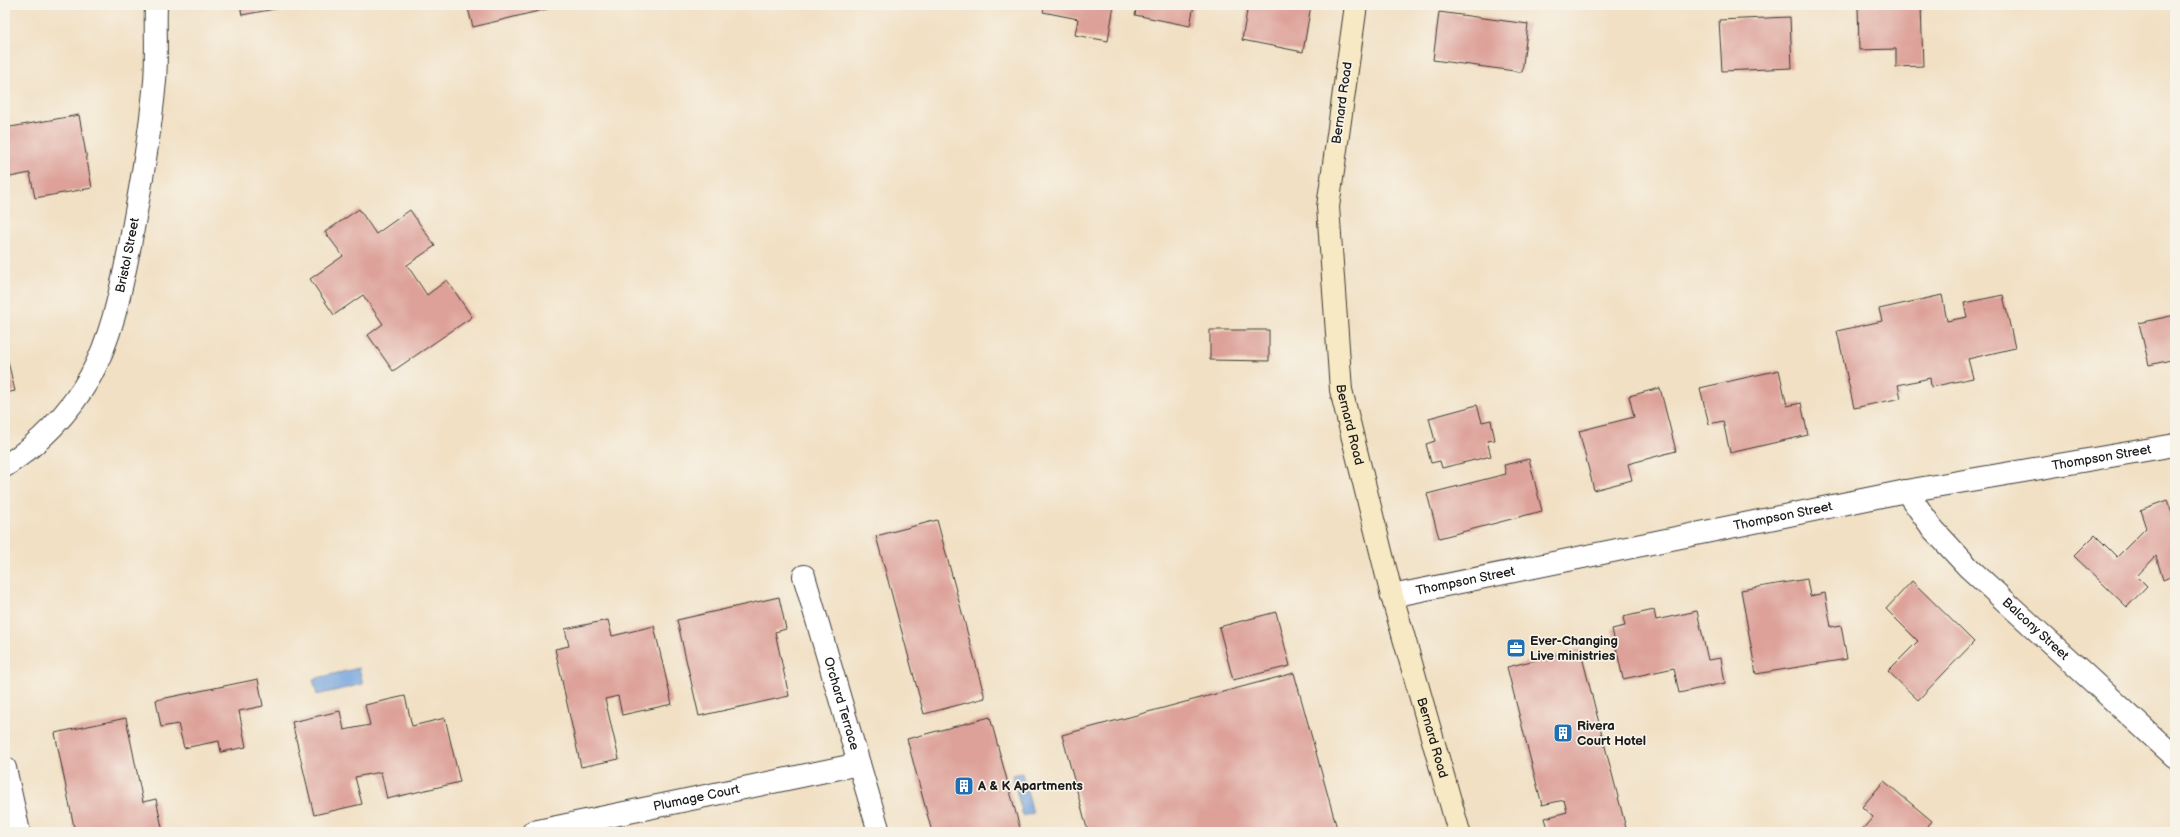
<svg xmlns="http://www.w3.org/2000/svg" width="2180" height="837" viewBox="0 0 2180 837" font-family="'Balsamiq Sans',sans-serif">
	<style>
		.water { fill: #73a3dd; stroke: #48607c }
		.building { fill: #dda199 }
		.lines { fill: none; stroke-linecap: round; stroke-linejoin: round }
		.minor-casing { stroke: #3c3935; stroke-width: 24 }
		.secondary-casing { stroke: #3c3935; stroke-width: 24 }
		.minor { stroke: #fff; stroke-width: 22 }
		.secondary { stroke: #f7e9c3; stroke-width: 22 }
		.labels { text-anchor: middle; dominant-baseline: central; stroke-width: 3.5; stroke-linejoin: round; paint-order: stroke }
		.street-label { font-size: 13px; fill: #1c1c1c; stroke: #f7f3e8 }
		.poi-label { font-size: 13px; font-weight: bold; fill: #1c1c1c; stroke: #f7f3e8; text-anchor: start }
	</style>
	<rect width="100%" height="100%" fill="#f7f3e8"/>
	<filter id="ink" filterUnits="userSpaceOnUse"><feTurbulence type="fractalNoise" baseFrequency=".025" numOctaves="2"/><feDisplacementMap in="SourceGraphic" scale="8" xChannelSelector="R" yChannelSelector="G"/><feConvolveMatrix kernelMatrix="1 2 1 2 8 2 1 2 1" color-interpolation-filters="sRGB"/></filter>
	<filter id="wash" filterUnits="userSpaceOnUse"><feTurbulence type="fractalNoise" baseFrequency=".012" numOctaves="4" result="noise"/><feDisplacementMap in="SourceGraphic" scale="16" xChannelSelector="R" yChannelSelector="G"/><feGaussianBlur stdDeviation="0.9" result="paint"/><feColorMatrix in="noise" values="0 0 0 0 0 0 0 0 0 0 0 0 0 0 0 0 0 1.4 0 .05"/><feComposite in="paint" operator="in"/></filter>
	<g filter="url(#wash)">
		<rect width="100%" height="100%" fill="#f1e0c4"/>
		<g class="water">
			<path d="M359,668L363,684L317,695L313,679Z"/>
			<path d="M1022,773L1033,813L1023,816L1012,775Z"/>
		</g>
		<g id="blocks">
			<g class="building">
				<path d="M240,5H291V6L242,15Z"/>
				<path d="M467,5H559V6L473,27Z"/>
				<path d="M1045,5H1114L1108,41L1075,35L1078,19L1043,12Z"/>
				<path d="M1137,5H1194L1190,26L1135,15Z"/>
				<path d="M1248,5H1311L1303,52L1242,40Z"/>
				<path d="M1858,5H1921L1923,66L1896,67V49L1859,50Z"/>
				<path d="M1439,12L1528,24L1522,72L1433,60Z"/>
				<path d="M1790,17L1792,68L1722,71L1719,20Z"/>
				<path d="M79,115L92,188L35,198L30,173L5,178V128Z"/>
				<path d="M359,209L376,234L410,210L435,246L407,265L427,295L447,280L472,317L393,371L368,335L383,324L363,295L334,315L310,279L343,256L325,232Z"/>
				<path d="M1942,295L1947,321L1967,317L1964,303L2003,295L2015,348L1968,359L1973,378L1931,387L1930,378L1898,385L1901,398L1854,408L1837,331L1882,321L1879,309Z"/>
				<path d="M2175,315V359L2149,365L2139,323Z"/>
				<path d="M1210,330H1269V361L1210,360Z"/>
				<path d="M5,349L15,391L5,393Z"/>
				<path d="M1779,370L1787,406L1801,403L1808,435L1730,453L1723,421L1709,424L1700,388Z"/>
				<path d="M1660,388L1676,451L1628,464L1632,480L1594,490L1579,431L1634,417L1629,396Z"/>
				<path d="M1477,405L1482,422L1491,420L1495,440L1487,441L1491,456L1442,468L1440,461L1431,463L1426,444L1435,441L1429,418Z"/>
				<path d="M1529,459L1542,511L1439,538L1427,494L1506,474L1504,465Z"/>
				<path d="M2167,500L2175,521V575L2163,580L2156,556L2137,576L2147,586L2127,607L2074,556L2095,535L2117,557L2146,528L2140,510Z"/>
				<path d="M937,520L985,698L924,714L876,536Z"/>
				<path d="M1807,579L1810,596L1825,593L1831,627L1841,625L1847,659L1756,674L1741,590Z"/>
				<path d="M1912,581L1974,642L1918,700L1888,671L1918,641L1886,609Z"/>
				<path d="M779,597L786,629L775,632L789,696L699,716L677,620Z"/>
				<path d="M1654,610L1656,620L1697,611L1708,660L1721,658L1725,683L1679,693L1674,668L1623,679L1612,629L1625,626L1623,617Z"/>
				<path d="M1276,612L1290,666L1233,680L1219,627Z"/>
				<path d="M608,620L612,636L654,626L672,704L622,715L618,696L605,699L619,759L581,767L555,649L569,646L565,629Z"/>
				<path d="M1580,649L1627,832H1549L1545,818L1567,812L1564,800L1542,805L1507,667Z"/>
				<path d="M1294,673L1338,832H1088L1062,735Z"/>
				<path d="M258,679L263,706L239,711L246,747L221,752L219,741L184,748L178,724L161,727L156,700Z"/>
				<path d="M405,696L412,726L445,718L460,782L387,799L381,772L355,777L362,804L314,815L292,722L340,711L344,730L370,725L365,705Z"/>
				<path d="M990,717L1021,832H932L907,739Z"/>
				<path d="M126,718L143,802L156,799L163,832H75L55,733Z"/>
				<path d="M1884,781L1932,821L1923,832H1860L1873,817L1862,807Z"/>
			</g>
		</g>
	</g>
	<g filter="url(#ink)">
		<use href="#blocks" fill-opacity="0" stroke="#3c3935" stroke-width="1"/>
		<g class="lines">
			<defs>
				<g id="minor">
					<path id="s1" d="M5,466C39,444 69,413 90,377C112,337 121,289 130,245C140,190 150,136 155,81C157,56 155,30 156,5"/>
					<path id="s2" d="M1906,491L1933,529L1969,568L2175,757"/>
					<path id="s3" d="M804,576L879,832"/>
					<path id="s4" d="M1392,596L1906,491L2175,445"/>
					<path d="M5,768L19,832"/>
					<path id="s5" d="M533,832L859,764"/>
				</g>
				<g id="secondary">
					<path id="s6" d="M1356,5L1328,207L1341,390L1392,596L1459,832"/>
				</g>
			</defs>
			<use href="#minor" class="minor-casing"/>
			<use href="#secondary" class="secondary-casing"/>
			<use href="#minor" class="minor"/>
			<use href="#secondary" class="secondary"/>
		</g>
	</g>
	<defs>
		<symbol id="office-square" viewBox="-11 -11 22 22"><rect x="-9" y="-9" width="18" height="18" rx="4" fill="#1f6fb2" stroke="#f7f3e8"/><path d="M-6-3h4V-5.5h4V-3h4V5H-6ZM-1-4.5V-3h2v-1.5ZM-6 0V1H6V0Z" fill="#fff"/></symbol>
		<symbol id="building-square" viewBox="-11 -11 22 22"><rect x="-9" y="-9" width="18" height="18" rx="4" fill="#1f6fb2" stroke="#f7f3e8"/><path d="M-4-6H4V6H1V3H-1V6H-4ZM-2.5-4.3h1.7v1.8h-1.7ZM.8-4.3h1.7v1.8H.8ZM-2.5-1h1.7V.8h-1.7ZM.8-1h1.7V.8H.8Z" fill="#fff"/></symbol>
	</defs>
	<g fill-rule="evenodd">
		<use href="#office-square" x="1505" y="637" width="22" height="22"/>
		<use href="#building-square" x="1552" y="722" width="22" height="22"/>
		<use href="#building-square" x="953" y="775" width="22" height="22"/>
	</g>
	<g class="labels">
		<g class="street-label">
			<text transform="translate(1342 103) rotate(-82)">Bernard Road</text>
			<text stroke="none"><textPath href="#s1" startOffset="252">Bristol Street</textPath></text>
			<text stroke="none"><textPath href="#s6" startOffset="423">Bernard Road</textPath></text>
			<text stroke="none"><textPath href="#s4" startOffset="723">Thompson Street</textPath></text>
			<text stroke="none"><textPath href="#s4" startOffset="399">Thompson Street</textPath></text>
			<text stroke="none"><textPath href="#s4" startOffset="75">Thompson Street</textPath></text>
			<text stroke="none"><textPath href="#s2" startOffset="190">Balcony Street</textPath></text>
			<text stroke="none"><textPath href="#s3" startOffset="133">Orchard Terrace</textPath></text>
			<text stroke="none"><textPath href="#s6" startOffset="747">Bernard Road</textPath></text>
			<text stroke="none"><textPath href="#s5" startOffset="167">Plumage Court</textPath></text>
		</g>
		<g class="poi-label">
			<text x="1530" y="641">Ever-Changing<tspan x="1530" dy="15">Live ministries</tspan></text>
			<text x="1577" y="726">Rivera<tspan x="1577" dy="15">Court Hotel</tspan></text>
			<text x="978" y="786">A &amp; K Apartments</text>
		</g>
	</g>
	<rect width="2180" height="837" fill="none" stroke="#f7f3e8" stroke-width="20"/>
</svg>
